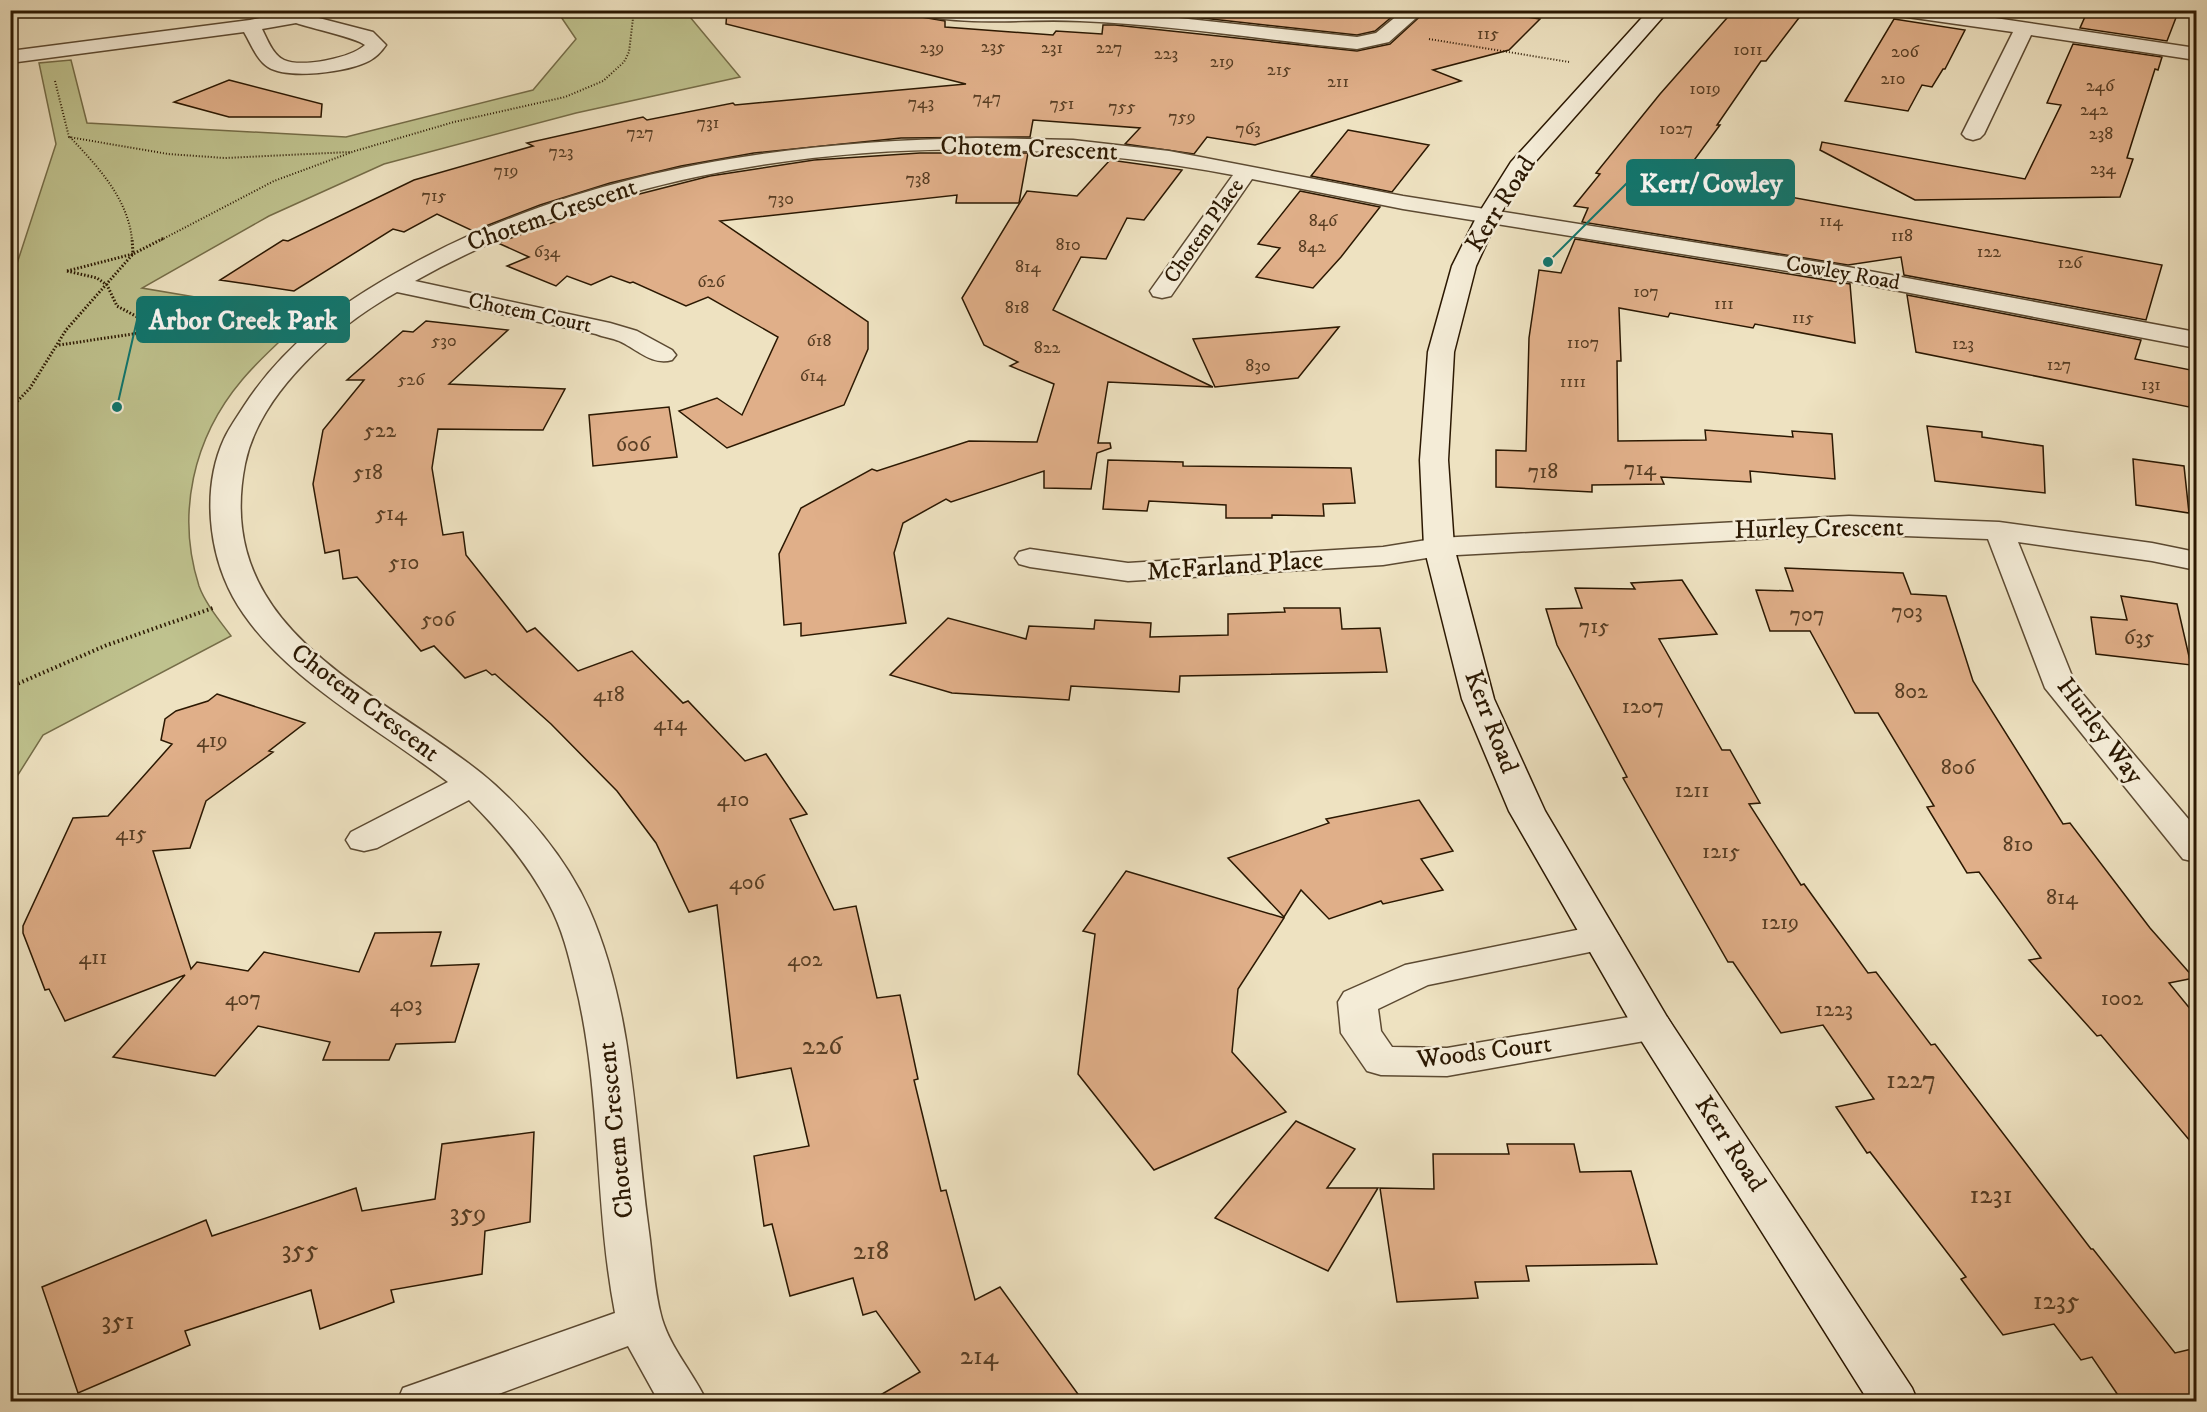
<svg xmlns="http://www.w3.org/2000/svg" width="2207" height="1412" viewBox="0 0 2207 1412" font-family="'IM FELL DW Pica',serif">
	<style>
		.green { fill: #bfc28e; stroke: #756d48; stroke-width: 1.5 }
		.building { fill: #e0af89; stroke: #2b1802; stroke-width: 1.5 }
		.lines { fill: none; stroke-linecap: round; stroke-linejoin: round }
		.street-casing { stroke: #5c4a32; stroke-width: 3 }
		.secondary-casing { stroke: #2b1802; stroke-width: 3 }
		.path-far2 { stroke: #2b1802; stroke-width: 2; stroke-dasharray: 1 2; stroke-linecap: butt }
		.path-far1 { stroke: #2b1802; stroke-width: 3; stroke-dasharray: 1.5 2; stroke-linecap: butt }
		.path { stroke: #2b1802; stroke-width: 4; stroke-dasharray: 1.5 3; stroke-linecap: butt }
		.street { fill: #f4ecd7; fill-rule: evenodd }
		.secondary { fill: #f4ecd7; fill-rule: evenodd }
		.labels { text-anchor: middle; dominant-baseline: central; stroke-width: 5; stroke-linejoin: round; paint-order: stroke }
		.far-number-label { font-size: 18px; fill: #583e24 }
		.far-street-label { font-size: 22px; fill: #2b1802; stroke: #f4ecd7 }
		.number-label { font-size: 22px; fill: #583e24 }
		.street-label { font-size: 26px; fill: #2b1802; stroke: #f4ecd7 }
		.near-number-label { font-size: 27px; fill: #583e24 }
		.leader { fill: none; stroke: #0f766e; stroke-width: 2 }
		.callout-dot { fill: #0f766e; stroke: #f4ecd7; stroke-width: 2 }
		.callout { fill: #0f766e; stroke: #0f766e; stroke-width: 2 }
		.callout-label { font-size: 27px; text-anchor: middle; font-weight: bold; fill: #fff }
	</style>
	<rect width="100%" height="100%" fill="#eee2c1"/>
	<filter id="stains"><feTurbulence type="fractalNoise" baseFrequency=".00333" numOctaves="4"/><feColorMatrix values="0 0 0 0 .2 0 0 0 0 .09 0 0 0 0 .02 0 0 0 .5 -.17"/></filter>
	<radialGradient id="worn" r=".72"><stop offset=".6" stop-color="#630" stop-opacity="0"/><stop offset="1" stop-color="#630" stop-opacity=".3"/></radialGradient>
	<path class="green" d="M557,11H685L740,77L576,113L384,164L269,216L142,288L307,316C285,337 261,357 242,380C193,438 176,514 199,586C205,603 220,621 231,636L43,735L11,786V282L56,144L39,63L71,60L87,123L346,137L533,90L576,39Z"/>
	<g class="building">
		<path d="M727,10H912L916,16L945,21V27L1053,35L1056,31L1102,34L1103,25H1115L1357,51L1390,44L1427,10H1483L1540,19L1509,50L1433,70L1461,81L1255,145L1207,137L1194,154L1125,144L1140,128L1033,120L1030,137L901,138L754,153L681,166L610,183L540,205L473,231L437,214L404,232L393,229L294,291L220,280L283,240L288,241L414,180L533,146L527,143L643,117L647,120L733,103L735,105L966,84L726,24Z"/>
		<path d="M1130,10H1400L1375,31L1357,35Z"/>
		<path d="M1734,10H1805L1766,61H1761L1717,125H1720L1678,182L1760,197L1763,192L2162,265L2146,320L1904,275L1901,257L1848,265L1582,222L1588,208L1574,206L1600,174L1596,173L1660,94Z"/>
		<path d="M2088,10H2148L2177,15L2167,41L2080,28Z"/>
		<path d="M1894,19L1965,30L1945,69H1943L1932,87L1922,85L1908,111L1845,101Z"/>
		<path d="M2073,44L2162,57L2158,70L2155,69L2127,158L2133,159L2120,197L1915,200L1820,150L1822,142L2025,179L2061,105L2047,103Z"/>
		<path d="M229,80L322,104L321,117H229L174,102Z"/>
		<path d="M1348,130L1429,145L1392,192L1311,176Z"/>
		<path d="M920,153H1028L1019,203H956L957,195L720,221L868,322V349L844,405L727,448L679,411L717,398L742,415L778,337L708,297L686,306L633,282L630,283L611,276L591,285L567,276L556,286L507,266L529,257L498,243L608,202L710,176L814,160Z"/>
		<path d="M1110,160L1182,170L1144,220L1127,218L1106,259L1081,257L1053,310L1213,387L1108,382L1098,443H1110L1111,448L1097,453L1091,489L1044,488V471L951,502L946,499L903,523L894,553L906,623L801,636V623L784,625L779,554L801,508L872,469L877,471L969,441L1037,442L1054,384L1010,366L1018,362L984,345L962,298L1027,191L1077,196Z"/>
		<path d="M1300,191L1380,207L1341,257L1313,288L1256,277L1280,248L1258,244Z"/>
		<path d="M1575,239L1850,284L1855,343L1755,324L1753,328L1670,313L1668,317L1619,308L1621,361H1617L1618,441L1706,440L1705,430L1793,437L1792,431L1832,434L1835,479L1750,471L1751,482L1661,477L1664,484L1592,485V492L1496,487V450L1526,451L1529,338L1539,270L1561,273Z"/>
		<path d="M1907,295L2141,340L2135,359L2196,371V381L2189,407L1916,352Z"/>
		<path d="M426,321L508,330L449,384L565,389L543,430L438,429L432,468L443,535L463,532L466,555L527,632L535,628L578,671L632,651L683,703L688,701L745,761L766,754L807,814L790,819L834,910L856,906L877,998L900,995L918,1079L914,1080L941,1191L946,1190L975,1300L1000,1287L1083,1401H870L920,1372L876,1311L863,1315L853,1278L790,1296L772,1224L764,1226L754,1156L809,1146L791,1068L737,1078L717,905L689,912L656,843L617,791L551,724L495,674L492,675L486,670L465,678L434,646L421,651L357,577L343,579L339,550L325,553L313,484L323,430L364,380H347L403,331L413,332Z"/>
		<path d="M1339,327L1298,378L1215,387L1193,339Z"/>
		<path d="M669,407L677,457L593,466L589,415Z"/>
		<path d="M1927,426L1982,432V437L2043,446L2045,493L1935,481Z"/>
		<path d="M2133,459L2184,466L2189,513L2136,505Z"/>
		<path d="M1108,460L1183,462V466L1351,468L1355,503L1323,504L1324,516L1272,515V518H1226V505L1149,501L1147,511L1103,509Z"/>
		<path d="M1785,568L1903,573L1911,594L1946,596L1973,681L2063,824L2070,823L2150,928L2194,978L2169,983L2196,1016V1148L2101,1035L2097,1036L2029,960L2041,958L1979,872L1967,873L1927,807L1934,806L1878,713H1855L1810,631H1770L1756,590L1793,591Z"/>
		<path d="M1682,580L1717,634L1659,639L1722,750H1730L1760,803L1749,804L1801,885L1804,884L1868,973L1876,972L1931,1045L1935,1044L2091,1249H2093L2175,1353L2196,1348V1401H2122L2092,1357L2081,1360L2054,1324L2003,1335L1961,1279L1966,1277L1870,1152L1867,1153L1836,1107L1874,1099L1823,1025L1781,1033L1733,962H1728L1623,778L1627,777L1557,645L1546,609L1582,608L1575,588L1635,589L1631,583Z"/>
		<path d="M2121,596L2177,604L2191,665L2096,654L2091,617L2127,620Z"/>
		<path d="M1284,608H1340L1342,629L1380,628L1387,672L1180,676L1179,692L1071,686L1069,700L952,693L890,675L948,618L1026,639L1029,626L1094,629L1095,620L1151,623L1150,637L1228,635V614L1285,612Z"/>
		<path d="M217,694L305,723L269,751L273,752L206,801L190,848L153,851L191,969L197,962L248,971L264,952L359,972L375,933L441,932L431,966L479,964L455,1042L396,1044L389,1060H323L330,1042L258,1026L215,1076L113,1057L185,975L65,1021L49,989L45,990L23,933V926L73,818L108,816L172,744L161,740L165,719L176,711L208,701Z"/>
		<path d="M1419,800L1453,851L1421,859L1443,890L1383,904L1381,901L1329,919L1301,890L1284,917L1228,858L1329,823L1326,819Z"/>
		<path d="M1126,871L1284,918L1238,989L1232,1052L1286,1112L1154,1170L1078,1074L1095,934L1083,931Z"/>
		<path d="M1296,1121L1355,1149L1327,1188H1378L1328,1271L1215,1218Z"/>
		<path d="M534,1132L530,1222L485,1231L482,1274L391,1290L394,1302L320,1329L311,1290L185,1331L190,1345L78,1393L42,1287L206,1220L212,1236L356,1188L362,1211L435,1199L442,1144Z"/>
		<path d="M1507,1144H1574L1580,1172L1631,1171L1657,1264L1526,1266L1529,1281L1475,1282L1478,1298L1397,1302L1380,1188L1434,1189L1433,1154H1509Z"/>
	</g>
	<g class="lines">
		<defs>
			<g id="street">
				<path d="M298,10H326L315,17L373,32L386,45C382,51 375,58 369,61C348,72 288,80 268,67C257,60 251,44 244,32L10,63V51L250,20ZM296,23C310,28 357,38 365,45C351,58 302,68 284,60C273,55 267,39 262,29Z"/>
				<path d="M914,10L1114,11L1357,37L1376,33L1404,10H1425L1389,42L1357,49C1265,40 1173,25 1080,21C1026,18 970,27 916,14Z"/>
				<path d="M1891,10H1941L2196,48V60L2031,35L1984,134L1980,138L1973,140L1966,138L1962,134L2013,32L1900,16L1893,14Z"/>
				<path d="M976,138L1073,140L1169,151L1403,196L1837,265L2196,332V348L1837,279L1403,209L1252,179L1171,296L1162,298L1153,296L1150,291L1233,175C964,124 657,145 415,281L610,323L637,331L672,350L676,355L672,360C652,366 637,349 619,341C612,338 603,337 596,334L397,292C336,326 259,393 245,464C212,630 375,688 481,773C524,808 566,858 589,909C634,1011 634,1124 649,1232C653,1261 654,1291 662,1319C671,1349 694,1374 707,1402H659L628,1346L477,1402H397L403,1388L615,1313C594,1204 602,1090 575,982C569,956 562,928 549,904C528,864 500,831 469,800L377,848L364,851L351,848L346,840L351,832L448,782C379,728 276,675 233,597C208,551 202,487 224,439C229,428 237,417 244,406C284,344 341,303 405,268C581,170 777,142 976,138Z"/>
				<path d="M1849,516L1999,522L2152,543L2196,552V570L2152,561L2018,542L2076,686L2196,828V862L2183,859L2045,688L1988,539L1849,534L1439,556L1383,565L1128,581L1030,567L1019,564L1015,558L1019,552L1030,549L1128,563L1383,547L1439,538Z"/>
				<path d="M1601,925L1614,929L1620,938L1614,947L1428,985L1378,1009L1381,1031L1392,1047L1447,1048L1653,1013L1667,1017L1673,1027L1667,1037L1447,1076L1381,1075L1367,1071L1341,1033L1338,1002L1344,992L1405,965Z"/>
			</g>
			<path id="secondary" d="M1649,10H1669L1528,170L1499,216L1476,266L1454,352L1448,460L1454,547L1494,699L1545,811L1667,1017L1912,1388L1918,1402H1869L1639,1037L1509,811L1462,699L1424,547L1420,460L1428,352L1452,266L1477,216L1511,162Z"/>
		</defs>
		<use href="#street" class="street-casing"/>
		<use href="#secondary" class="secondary-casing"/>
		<g class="path-far2">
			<path d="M1429,39L1569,62"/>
			<path d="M55,81L69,137L168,154L225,158L350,152"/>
			<path d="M70,137C97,166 128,198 132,240"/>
			<path d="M161,240L274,181L355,151L454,122L565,97L603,81L624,62L629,52L634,10"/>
		</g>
		<g class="path-far1">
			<path d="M67,271L97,278L107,285L117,306L143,320L175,328L271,336"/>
			<path d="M67,271L133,254L132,238"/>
			<path d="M59,345L173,328"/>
			<path d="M10,409L30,388L66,330L133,254L164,238"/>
		</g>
		<path class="path" d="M10,687L107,645L213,608"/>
		<use href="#street" class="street"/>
		<use href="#secondary" class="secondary"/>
	</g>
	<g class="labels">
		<g class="far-number-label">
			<text x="1488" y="34">115</text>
			<text x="993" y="47">235</text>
			<text x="932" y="48">239</text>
			<text x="1052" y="48">231</text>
			<text x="1109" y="48">227</text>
			<text x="1748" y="50">1011</text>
			<text x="1905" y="52">206</text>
			<text x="1166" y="54">223</text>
			<text x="1222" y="62">219</text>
			<text x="1279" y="70">215</text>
			<text x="1893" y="79">210</text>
			<text x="1338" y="82">211</text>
			<text x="2100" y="86">246</text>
			<text x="1705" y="89">1019</text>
			<text x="987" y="98">747</text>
			<text x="921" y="103">743</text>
			<text x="1062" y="104">751</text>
			<text x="1122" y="107">755</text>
			<text x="2094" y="110">242</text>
			<text x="1182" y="117">759</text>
			<text x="708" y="123">731</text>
			<text x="1248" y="129">763</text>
			<text x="1676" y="129">1027</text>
			<text x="640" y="133">727</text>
			<text x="2101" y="134">238</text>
			<text x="561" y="152">723</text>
			<text x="2103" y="169">234</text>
			<text x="506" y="171">719</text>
			<text x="918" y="179">738</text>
			<text x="434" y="196">715</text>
			<text x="781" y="199">730</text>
			<text x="1323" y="221">846</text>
			<text x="1831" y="221">114</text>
			<text x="1902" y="236">118</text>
			<text x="1068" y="245">810</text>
			<text x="1312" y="247">842</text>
			<text x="547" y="252">634</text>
			<text x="1989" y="252">122</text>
			<text x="2070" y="263">126</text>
			<text x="1028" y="267">814</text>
			<text x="711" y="282">626</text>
			<text x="1646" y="292">107</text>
			<text x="1724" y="304">111</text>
			<text x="1017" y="308">818</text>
			<text x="1803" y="318">115</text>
			<text x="444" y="341">530</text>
			<text x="819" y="341">618</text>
			<text x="1583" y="343">1107</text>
			<text x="1963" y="344">123</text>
			<text x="1047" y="348">822</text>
			<text x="2059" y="365">127</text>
			<text x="1258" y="366">830</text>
			<text x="813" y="376">614</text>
			<text x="411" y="380">526</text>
			<text x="1573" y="382">1111</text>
			<text x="2151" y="385">131</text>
		</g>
		<g class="far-street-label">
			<text transform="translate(1204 231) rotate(-55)">Chotem Place</text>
			<text transform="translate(1843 273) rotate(10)">Cowley Road</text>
			<text transform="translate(530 313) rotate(12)">Chotem Court</text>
		</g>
		<g class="number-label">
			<text x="380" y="430">522</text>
			<text x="633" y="444">606</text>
			<text x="1640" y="468">714</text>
			<text x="1543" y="471">718</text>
			<text x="368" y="472">518</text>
			<text x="391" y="513">514</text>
			<text x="404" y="562">510</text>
			<text x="1907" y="611">703</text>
			<text x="1807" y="614">707</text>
			<text x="438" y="619">506</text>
			<text x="1594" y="626">715</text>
			<text x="2139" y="637">635</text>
			<text x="1911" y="691">802</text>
			<text x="609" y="694">418</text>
			<text x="1643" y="706">1207</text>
			<text x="670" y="723">414</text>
			<text x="212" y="740">419</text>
			<text x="1958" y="767">806</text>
			<text x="1692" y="790">1211</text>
			<text x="733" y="799">410</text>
			<text x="131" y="833">415</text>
			<text x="2018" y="844">810</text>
			<text x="1721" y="851">1215</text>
			<text x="747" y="882">406</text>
			<text x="2062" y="897">814</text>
			<text x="1780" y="922">1219</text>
			<text x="93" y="957">411</text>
			<text x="805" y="959">402</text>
			<text x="243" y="998">407</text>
			<text x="2122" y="998">1002</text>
			<text x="406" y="1004">403</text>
			<text x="1834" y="1009">1223</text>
		</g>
		<g class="street-label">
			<text transform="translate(1029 149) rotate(2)">Chotem Crescent</text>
			<text transform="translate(1501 204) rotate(-58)">Kerr Road</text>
			<text transform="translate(552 215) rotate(-19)">Chotem Crescent</text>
			<text transform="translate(1819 529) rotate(-1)">Hurley Crescent</text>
			<text transform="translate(1235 566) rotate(-4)">McFarland Place</text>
			<text transform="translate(365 703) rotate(37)">Chotem Crescent</text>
			<text transform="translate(1491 722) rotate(69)">Kerr Road</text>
			<text transform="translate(2100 731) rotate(53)">Hurley Way</text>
			<text transform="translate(1484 1052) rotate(-7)">Woods Court</text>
			<text transform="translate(616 1130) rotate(-96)">Chotem Crescent</text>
			<text transform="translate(1730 1144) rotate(57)">Kerr Road</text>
		</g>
		<g class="near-number-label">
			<text x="822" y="1046">226</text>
			<text x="1911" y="1080">1227</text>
			<text x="1991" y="1195">1231</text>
			<text x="468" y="1213">359</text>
			<text x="300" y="1250">355</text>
			<text x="871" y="1251">218</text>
			<text x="2056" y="1301">1235</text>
			<text x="118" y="1321">351</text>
			<text x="979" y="1356">214</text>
		</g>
	</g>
	<path class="leader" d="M1548 262L1627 183M117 407L137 320"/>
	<g class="callout-dot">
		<circle cx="1548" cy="262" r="6"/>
		<circle cx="117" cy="407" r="6"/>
	</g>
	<g class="callout">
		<rect x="1627" y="160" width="167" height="45" rx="6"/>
		<rect x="137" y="297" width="212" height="45" rx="6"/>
	</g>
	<g class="callout-label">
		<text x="1711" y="192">Kerr/ Cowley</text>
		<text x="243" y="329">Arbor Creek Park</text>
	</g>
	<rect width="2207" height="1412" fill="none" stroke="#eee2c1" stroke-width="36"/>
	<rect x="12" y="12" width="2183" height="1388" fill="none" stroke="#2b1802" stroke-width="3"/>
	<rect x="18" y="18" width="2171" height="1376" fill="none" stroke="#2b1802" stroke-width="1.5"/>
	<rect width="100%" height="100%" filter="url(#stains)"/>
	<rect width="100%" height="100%" fill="url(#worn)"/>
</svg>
